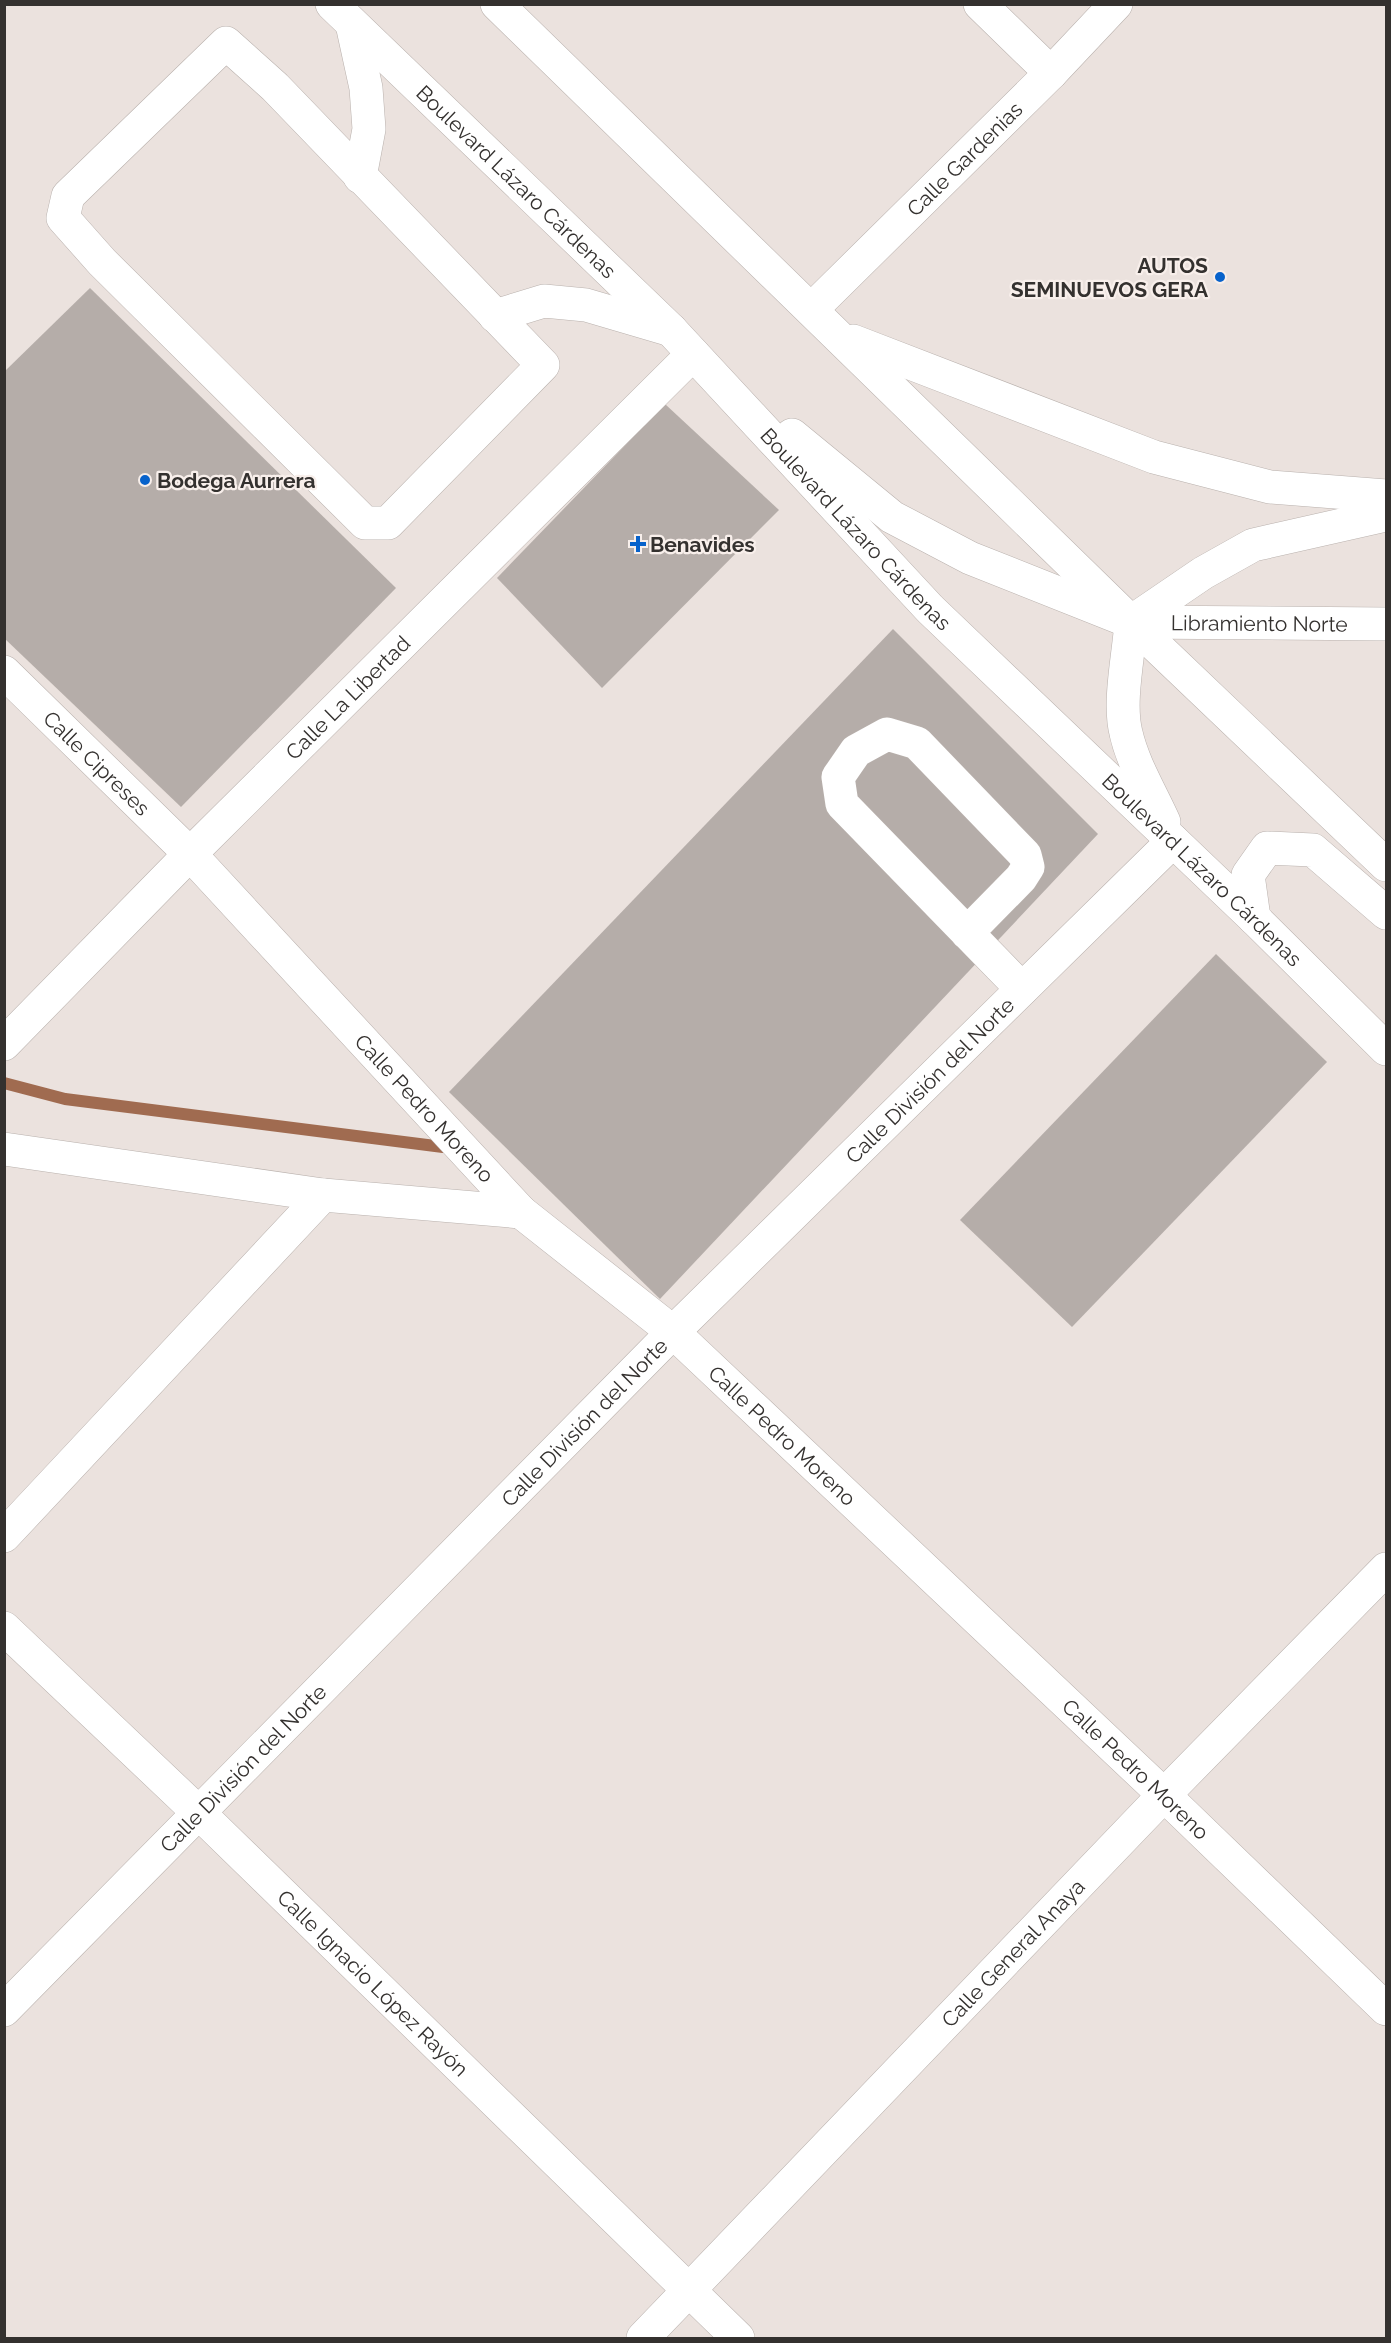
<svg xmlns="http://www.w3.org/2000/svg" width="1391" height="2343" viewBox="0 0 1391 2343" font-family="Raleway,sans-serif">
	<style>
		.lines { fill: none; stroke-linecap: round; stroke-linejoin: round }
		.stream { stroke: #a06b50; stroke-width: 12 }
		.building { fill: #b5ada9 }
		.minor-casing { stroke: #b9b1ad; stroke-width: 34 }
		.major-casing { stroke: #b9b1ad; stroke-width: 34 }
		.minor { stroke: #fff; stroke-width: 33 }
		.major { stroke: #fff; stroke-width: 33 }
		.poi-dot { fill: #0762cb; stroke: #f8efeb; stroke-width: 2 }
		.labels { text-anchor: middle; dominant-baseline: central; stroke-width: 4.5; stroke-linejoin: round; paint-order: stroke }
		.street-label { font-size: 21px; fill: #34312f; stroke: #f8efeb }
		.poi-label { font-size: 21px; font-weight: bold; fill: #34312f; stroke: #f8efeb; text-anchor: start }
	</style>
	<rect width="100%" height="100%" fill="#ebe2de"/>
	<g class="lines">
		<path class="stream" d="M4,1083L65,1099L443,1147"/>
	</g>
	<g class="building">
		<path d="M90,288L396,588L181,807L4,638V372Z"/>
		<path d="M665,404L779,510L602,688L497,578Z"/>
		<path d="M893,629L1098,834L660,1299L449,1092Z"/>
		<path d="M1216,954L1327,1062L1072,1327L960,1220Z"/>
	</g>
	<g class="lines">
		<defs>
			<g id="minor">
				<path d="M980,4L1051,73"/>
				<path d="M352,24L366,88L369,129L360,177"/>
				<path d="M226,43L275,87L543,365L388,523H365L102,262L63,218L68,196Z"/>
				<path id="s1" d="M812,309L1051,73L1116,4"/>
				<path d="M495,316L544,301L586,305L671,330"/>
				<path id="s2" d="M4,672L190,854L521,1212L673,1332L1164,1795L1386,2009"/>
				<path d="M967,933L1021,878L1028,867L1025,855L917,743L887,734L856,751L838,777L842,804L1022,989"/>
				<path id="s3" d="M4,1044L190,854L693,354"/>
				<path d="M4,1149L323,1195L521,1212"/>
				<path d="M4,1536L323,1195"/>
				<path id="s4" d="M4,1628L199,1813L738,2338"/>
				<path id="s5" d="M4,2010L673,1332L1173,841"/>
				<path id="s6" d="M643,2338L1164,1795L1386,1569"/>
			</g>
			<g id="major">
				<path id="s7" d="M332,4L671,330L930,609L1254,918L1386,1049"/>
				<path d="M497,4L1131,622L1386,865"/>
				<path d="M853,341L1154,457L1270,487L1386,496"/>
				<path id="s8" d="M792,435L892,517L970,558L1131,622L1386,624"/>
				<path d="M1131,622L1203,573L1253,545L1386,515"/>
				<path d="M1131,622C1129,654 1118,702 1126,733C1133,764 1151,793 1164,822"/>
				<path d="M1254,918L1248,875L1267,848L1313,850L1386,913"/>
			</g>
		</defs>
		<use href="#minor" class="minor-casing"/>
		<use href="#major" class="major-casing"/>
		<use href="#minor" class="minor"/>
		<use href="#major" class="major"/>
	</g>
	<g class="poi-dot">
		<circle cx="1220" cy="277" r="6"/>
		<circle cx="145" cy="480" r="6"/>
		<path d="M635 535h6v6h6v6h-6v6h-6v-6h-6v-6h6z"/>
	</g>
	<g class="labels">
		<g class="street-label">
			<text stroke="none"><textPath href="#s1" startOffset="214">Calle Gardenias</textPath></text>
			<text stroke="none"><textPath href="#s7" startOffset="256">Boulevard Lázaro Cárdenas</textPath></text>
			<text stroke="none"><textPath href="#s7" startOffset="742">Boulevard Lázaro Cárdenas</textPath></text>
			<text stroke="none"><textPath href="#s8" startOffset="519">Libramiento Norte</textPath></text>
			<text stroke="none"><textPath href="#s3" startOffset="488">Calle La Libertad</textPath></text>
			<text stroke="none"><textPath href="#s2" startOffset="130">Calle Cipreses</textPath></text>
			<text stroke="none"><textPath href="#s7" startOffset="1228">Boulevard Lázaro Cárdenas</textPath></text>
			<text stroke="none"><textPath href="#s5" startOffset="1312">Calle División del Norte</textPath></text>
			<text stroke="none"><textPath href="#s2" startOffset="606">Calle Pedro Moreno</textPath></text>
			<text stroke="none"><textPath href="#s5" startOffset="826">Calle División del Norte</textPath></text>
			<text stroke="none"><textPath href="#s2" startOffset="1092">Calle Pedro Moreno</textPath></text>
			<text stroke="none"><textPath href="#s5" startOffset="340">Calle División del Norte</textPath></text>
			<text stroke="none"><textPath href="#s2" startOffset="1578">Calle Pedro Moreno</textPath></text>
			<text stroke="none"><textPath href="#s6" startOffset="534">Calle General Anaya</textPath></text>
			<text stroke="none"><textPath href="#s4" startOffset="512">Calle Ignacio López Rayón</textPath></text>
		</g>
		<g class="poi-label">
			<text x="1208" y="265" text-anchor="end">AUTOS<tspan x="1208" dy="24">SEMINUEVOS GERA</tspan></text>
			<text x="157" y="480">Bodega Aurrera</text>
			<text x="650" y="544">Benavides</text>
		</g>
	</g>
	<rect width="1391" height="2343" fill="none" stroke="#34312f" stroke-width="12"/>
</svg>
